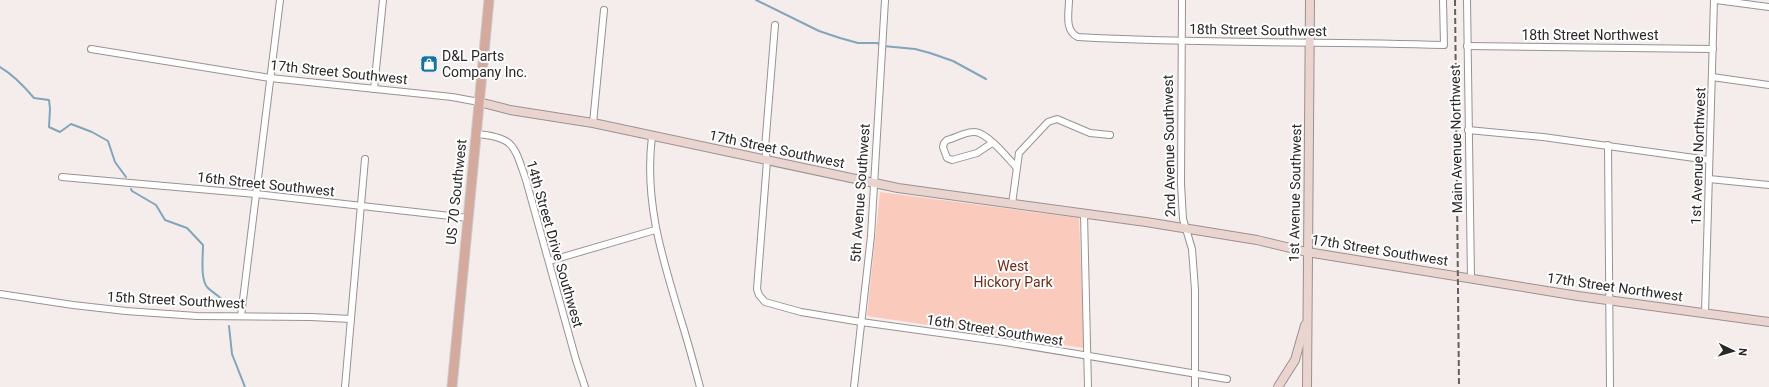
<svg xmlns="http://www.w3.org/2000/svg" width="1769" height="387" viewBox="0 0 1769 387" font-family="Roboto,sans-serif">
	<style>
		.green { fill: #facabd }
		.lines { fill: none; stroke-linecap: round; stroke-linejoin: round }
		.stream { stroke: #82a5bb; stroke-width: 2 }
		.street-casing { stroke: #999290; stroke-width: 8 }
		.secondary-casing { stroke: #999290; stroke-width: 10 }
		.primary-casing { stroke: #cccbcb; stroke-width: 11 }
		.street { stroke: #fff; stroke-width: 6 }
		.secondary { stroke: #ead4cf; stroke-width: 8 }
		.primary { stroke: #d4aa9f; stroke-width: 9 }
		.rail { stroke: #64605f; stroke-width: 2; stroke-dasharray: 6 3; stroke-linecap: butt }
		.labels { text-anchor: middle; dominant-baseline: central; stroke-width: 4; stroke-linejoin: round; paint-order: stroke }
		.street-label { font-size: 14px; fill: #2a2727; stroke: #fff }
		.poi-label { font-size: 14px; fill: #2a2727; stroke: #fff; text-anchor: start }
		.park-label { font-size: 14px; fill: #772713; stroke: #fff }
	</style>
	<rect width="100%" height="100%" fill="#f4edeb"/>
	<path class="green" d="M880,192L1079,218L1084,348L867,316Z"/>
	<g class="lines">
		<g class="stream">
			<path d="M756,0L819,31L840,38L858,43H877L883,46L915,49L930,53L953,61L986,79"/>
			<path d="M0,67C14,75 24,86 34,98L49,100L50,109L49,127L60,132L71,124L92,132L108,141L115,162L126,177"/>
			<path d="M131,189L132,191L156,205L165,220L187,228L203,245C203,256 200,281 208,288C214,294 223,297 225,306"/>
			<path d="M229,326L232,354L245,387"/>
		</g>
		<defs>
			<g id="street">
				<path d="M1069,0C1069,12 1064,31 1078,37C1200,44 1322,41 1444,45L1443,0"/>
				<path d="M1182,0L1181,184L1183,219L1192,249L1195,290V387"/>
				<path d="M1467,0L1471,278"/>
				<path d="M1716,0L1769,7"/>
				<path d="M775,25L765,148L767,161L757,289L759,295L765,302L801,312L861,322L1005,342L1227,379"/>
				<path d="M1467,46L1713,49"/>
				<path d="M91,49L270,78L452,97L479,102"/>
				<path d="M1712,77L1769,85"/>
				<path d="M374,89L383,0"/>
				<path d="M593,123L604,10"/>
				<path d="M1468,130L1543,137L1709,160"/>
				<path d="M476,134C515,137 514,146 526,180L576,360L585,387"/>
				<path d="M652,136C644,202 662,257 681,320C688,342 694,365 700,387"/>
				<path d="M992,143L977,153L952,160L947,158L943,147L944,143L947,140C955,138 965,132 974,132C986,131 1008,158 1016,167"/>
				<path d="M1608,145L1610,387"/>
				<path d="M62,177L256,194L468,218"/>
				<path d="M1709,179L1769,185"/>
				<path d="M1012,204L1019,153L1048,122L1057,119L1090,133L1110,135"/>
				<path d="M1084,214L1088,387"/>
				<path d="M549,261L655,230"/>
				<path d="M0,294L73,305L126,311L197,316L311,317L351,319"/>
				<path d="M1705,313L1714,0"/>
				<path d="M241,316L280,0"/>
				<path d="M345,387L365,159"/>
				<path d="M854,387L871,236L885,0"/>
			</g>
			<g id="secondary">
				<path d="M479,102L510,110L593,123L898,188L1146,222L1257,240L1307,252L1578,296L1769,322"/>
				<path d="M1278,387L1295,360L1305,325"/>
				<path d="M1307,387L1310,0"/>
			</g>
			<path id="primary" d="M452,387L489,0"/>
		</defs>
		<use href="#street" class="street-casing"/>
		<use href="#secondary" class="secondary-casing"/>
		<use href="#primary" class="primary-casing"/>
		<use href="#street" class="street"/>
		<use href="#secondary" class="secondary"/>
		<use href="#primary" class="primary"/>
		<path class="rail" d="M1455,0L1459,387"/>
	</g>
	<defs>
		<symbol id="shop-square" viewBox="-11 -11 22 22"><rect x="-9" y="-9" width="18" height="18" rx="4" fill="#1474a1" stroke="#fff"/><path d="M-5-2.5h2.3a2.7 3.5 0 0 1 5.4 0H5L5.5 6h-11ZM-1.5-2.5h3a1.5 2.3 0 0 0-3 0Z" fill="#fff"/></symbol>
	</defs>
	<g fill-rule="evenodd">
		<use href="#shop-square" x="419" y="54" width="20" height="20"/>
	</g>
	<g class="labels">
		<g class="street-label">
			<text transform="translate(1258 30) rotate(1)">18th Street Southwest</text>
			<text x="1590" y="35">18th Street Northwest</text>
			<text transform="translate(339 72) rotate(6)">17th Street Southwest</text>
			<text transform="translate(1456 139) rotate(-91)">Main Avenue Northwest</text>
			<text transform="translate(1169 146) rotate(-91)">2nd Avenue Southwest</text>
			<text transform="translate(777 149) rotate(12)">17th Street Southwest</text>
			<text transform="translate(1698 156) rotate(-88)">1st Avenue Northwest</text>
			<text transform="translate(266 184) rotate(6)">16th Street Southwest</text>
			<text transform="translate(456 192) rotate(-84)">US 70 Southwest</text>
			<text transform="translate(860 193) rotate(-86)">5th Avenue Southwest</text>
			<text transform="translate(1295 193) rotate(-89)">1st Avenue Southwest</text>
			<text transform="translate(555 244) rotate(74)">14th Street Drive Southwest</text>
			<text transform="translate(1380 250) rotate(9)">17th Street Southwest</text>
			<text transform="translate(1615 287) rotate(8)">17th Street Northwest</text>
			<text transform="translate(176 300) rotate(3)">15th Street Southwest</text>
			<text transform="translate(995 330) rotate(9)">16th Street Southwest</text>
		</g>
		<g class="poi-label">
			<text x="442" y="56">D&amp;L Parts<tspan x="442" dy="16">Company Inc.</tspan></text>
		</g>
		<g class="park-label">
			<text x="1013" y="266">West<tspan x="1013" dy="16">Hickory Park</tspan></text>
		</g>
	</g>
	<g transform="translate(1733 351) rotate(95)" stroke="#ffffff" stroke-width="3" paint-order="stroke">
	<path d="M0-3L7 15L0 10L-7 15Z" fill="#2a2727"/>
	<text y="-6" font-size="11" font-weight="bold" text-anchor="middle" fill="#2a2727">N</text>
	</g>
</svg>
